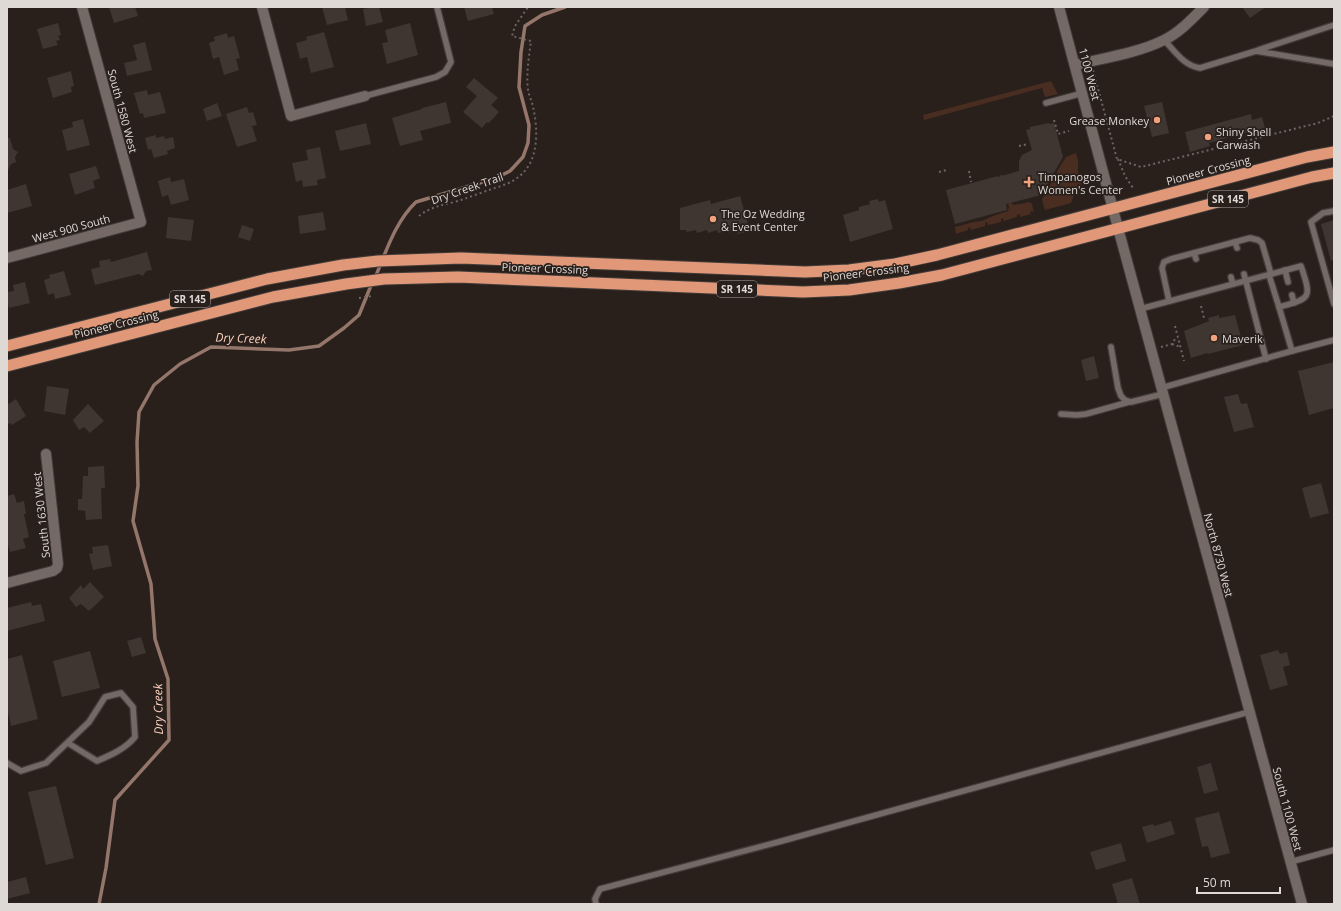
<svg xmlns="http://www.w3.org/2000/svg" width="1341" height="911" viewBox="0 0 1341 911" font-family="'Open Sans',sans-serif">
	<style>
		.green { fill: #492d21 }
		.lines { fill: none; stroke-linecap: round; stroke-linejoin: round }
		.stream { stroke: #94766a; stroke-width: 3.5 }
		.building { fill: #3f3531 }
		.service-casing { stroke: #423b38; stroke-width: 8 }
		.minor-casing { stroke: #423b38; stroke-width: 12 }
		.tertiary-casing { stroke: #423b38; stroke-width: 12 }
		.trunk-casing { stroke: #423b38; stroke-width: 13 }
		.path { stroke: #6d6562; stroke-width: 2; stroke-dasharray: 2 3; stroke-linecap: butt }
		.service { stroke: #746964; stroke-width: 5.5 }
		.minor { stroke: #746964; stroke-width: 10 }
		.tertiary { stroke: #746964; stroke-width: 10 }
		.trunk { stroke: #e09878; stroke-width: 11 }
		.poi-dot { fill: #f2a17e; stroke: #29201c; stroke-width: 1.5 }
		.labels { text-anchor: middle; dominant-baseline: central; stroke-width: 3.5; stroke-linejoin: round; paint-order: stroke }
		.shield { fill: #29201c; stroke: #a8a29e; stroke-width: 1 }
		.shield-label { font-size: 10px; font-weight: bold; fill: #dfd9d6 }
		.street-label { font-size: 11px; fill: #dfd9d6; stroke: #29201c }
		.poi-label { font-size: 11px; fill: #dfd9d6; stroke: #29201c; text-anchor: start }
		.water-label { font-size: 12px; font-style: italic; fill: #fcd1bf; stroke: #29201c }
	</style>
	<rect width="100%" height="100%" fill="#29201c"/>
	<g class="green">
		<path d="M1051,81L1058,94L1045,97L1042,88L924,120L923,115Z"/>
		<path d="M1076,153L1078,161V171L1082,187L1074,195L1071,203L1045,210L1042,200L1044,195L1051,183L1056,177L1057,171L1066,157Z"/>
		<path d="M1000,175H1003L1012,204L1014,205L1030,202L1032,204L1034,213L1032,211L1030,212L1031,214L1020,217V214L1017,215V217L1004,221L1003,218L1001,219V222L988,225L987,222L985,223V226L971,230L970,227L968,228V230L956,234L955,227L974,222L982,221L993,216L1008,211L1009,207Z"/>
	</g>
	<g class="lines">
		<g class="stream">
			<path d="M375,278C386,252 395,222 416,202L496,178L510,171L523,157L528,143L529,125L519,87L521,52L525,26L542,15L565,7"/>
			<path d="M99,904L106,868L115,800L169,740L168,679L155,639L151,584L133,521L138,486L137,442L139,412L154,385L180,364L211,347L289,350L319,346L344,328L359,315L372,283"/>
		</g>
	</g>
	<g class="building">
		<path d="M109,7H135L138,16L114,23Z"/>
		<path d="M322,7H345L348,20L327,25Z"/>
		<path d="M373,7H379L383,22L366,26L363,9Z"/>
		<path d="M464,7H492L494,14L468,21Z"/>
		<path d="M1242,7H1266L1250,18Z"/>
		<path d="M58,23L61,35L58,36L60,40L56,41L58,45L43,49L37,29Z"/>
		<path d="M410,23L418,55L387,64L382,43L388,42L385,30Z"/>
		<path d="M324,32L334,67L311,73L307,57L300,59L296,43L307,40L306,37Z"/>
		<path d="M227,33L228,38L234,36L240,58L236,59L239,70L224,75L219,57L213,59L209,43L215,41L214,37Z"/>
		<path d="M145,42L152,70L127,76L124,63L137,60L133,45Z"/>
		<path d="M71,71L74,86L71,87L72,92L53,98L47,78Z"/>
		<path d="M474,78L498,98L491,105L499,112L489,123L487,122L482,128L463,112L477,96L466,87Z"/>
		<path d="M147,90L148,95L160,92L166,113L144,118L143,113L140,114L134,93Z"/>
		<path d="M446,102L451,123L420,131L423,140L400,146L392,118L422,109V108Z"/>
		<path d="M1162,102L1169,133L1152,137L1144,106Z"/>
		<path d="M217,103L222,116L207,121L203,109Z"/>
		<path d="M247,107L249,113L253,112L257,125L252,126L257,141L237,147L226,114Z"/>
		<path d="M1251,114L1252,120L1262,117L1265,128L1209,143L1210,146L1190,152L1185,132Z"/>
		<path d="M83,119L90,145L67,151L62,130L73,127L72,122Z"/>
		<path d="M366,123L371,144L340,151L335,131Z"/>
		<path d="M1049,123V124L1054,123L1063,157L1041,195L1006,204L1007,210L955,224L946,190L998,176V177L1019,171V161L1022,155L1032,150L1026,130L1030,129V127Z"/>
		<path d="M156,135V138L164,136L165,139L173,137L175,148L167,151L168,154L154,158L151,149L148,150L145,138Z"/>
		<path d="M7,138H10L13,149L18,152L15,157L16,162L11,164L7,172Z"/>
		<path d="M320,147L326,178L317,180L318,185L303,187L302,180L296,182L292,163L308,160L306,150Z"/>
		<path d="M96,166L100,178L93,181L95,188L75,195L69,174Z"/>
		<path d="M170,177L171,182L184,179L189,200L171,205L168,195L162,197L158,181Z"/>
		<path d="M26,184L32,206L7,213V190Z"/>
		<path d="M740,196L750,231L738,234L737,231L728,233V231L718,233L717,230L708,233L707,230L697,233L696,230L687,232L686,230H680V208L710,200L711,204Z"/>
		<path d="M878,199L879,202L885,200L893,229L850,242L843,215L859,210V207L870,204L869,201Z"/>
		<path d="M323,212L326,230L300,234L298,216Z"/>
		<path d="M168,217L194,220L191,241L166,238Z"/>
		<path d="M1334,220V260L1331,261L1321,224Z"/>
		<path d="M242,225L254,229L250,241L238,237Z"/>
		<path d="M147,252L152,270L146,271L143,276L139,274L95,285L91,269L100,267L99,261L110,259L111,262Z"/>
		<path d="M64,271L71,295L55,299L54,293L48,295L44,280L50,278L49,275Z"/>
		<path d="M25,282L30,303L9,308L7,300V292L14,291L13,285Z"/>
		<path d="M1219,315V318L1235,315L1243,345L1208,354L1207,353L1191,358L1184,331L1209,321L1208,318Z"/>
		<path d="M1094,356L1099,378L1086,381L1081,360Z"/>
		<path d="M1334,362V408L1309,415L1298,371Z"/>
		<path d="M47,386L69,389L65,415L44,411Z"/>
		<path d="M1238,394L1241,404L1247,403L1254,427L1234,432L1224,397Z"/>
		<path d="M16,399L26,416L12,425L10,423L7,425V405Z"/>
		<path d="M88,404L104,421L90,433L84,427L79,430L73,420Z"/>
		<path d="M104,466L105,488H101L102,519L86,520L85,511L78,510V499H82L83,476H88V467Z"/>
		<path d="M1321,483L1329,513L1310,518L1302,488Z"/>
		<path d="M14,494L17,503L24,501L26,514H24L29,537L23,539L26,548L10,552L7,541V496Z"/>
		<path d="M108,545L112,566L93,570L89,554L93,553L92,547Z"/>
		<path d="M90,582L104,597L89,611L81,604L76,607L69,598L81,585L83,589Z"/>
		<path d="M31,602L32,606L41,604L45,621L7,631V608Z"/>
		<path d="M141,637L146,653L132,657L127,641Z"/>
		<path d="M1278,650L1280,654L1287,652L1290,665L1283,667L1288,685L1270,690L1260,655Z"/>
		<path d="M90,651L100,688L62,697L53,661Z"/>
		<path d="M22,655L38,719L11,726L7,708V659Z"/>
		<path d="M1211,763L1218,790L1204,794L1197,767Z"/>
		<path d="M56,786L74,858L46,865L28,792Z"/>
		<path d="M1219,812L1230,853L1211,858L1208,846L1202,847L1195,818Z"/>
		<path d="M1171,821L1175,834L1147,843L1142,827L1153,824L1154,826Z"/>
		<path d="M1121,843L1126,861L1096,870L1090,852Z"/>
		<path d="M26,877L30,893L7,899V882Z"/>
		<path d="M1132,878L1140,904H1118L1112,884Z"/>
	</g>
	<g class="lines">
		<defs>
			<g id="service">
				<path d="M1164,40C1175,51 1184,66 1200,68L1256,51L1334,64"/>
				<path d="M1258,50L1334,25"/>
				<path d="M365,96L436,77L445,72L451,62L437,7"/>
				<path d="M1046,103L1083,93"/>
				<path d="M1334,211L1323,213L1311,222L1334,304"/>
				<path d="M1235,242L1237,248"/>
				<path d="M1194,253L1196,259"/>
				<path d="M1285,270L1288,282"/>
				<path d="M1244,274L1266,359"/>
				<path d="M1269,275L1279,307"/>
				<path d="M1231,277L1233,284"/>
				<path d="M1292,295L1294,303"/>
				<path d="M1169,301L1162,268L1164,262L1171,259L1250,238L1258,240L1262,243L1271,274"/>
				<path d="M1140,309L1301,266C1312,299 1311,298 1279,307L1292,351L1161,388"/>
				<path d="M1111,347L1118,388L1121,396L1125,400L1131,402L1163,394"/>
				<path d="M1292,351L1334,340"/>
				<path d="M1061,414L1077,415L1086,414L1129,402"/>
				<path d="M7,763L21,771L46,763L89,722L105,697L121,693L133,707L135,737C125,749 111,755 97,761L68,743"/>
				<path d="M1290,862L1334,850"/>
				<path d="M596,904L595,899L600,889L782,841L1249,712"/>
			</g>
			<g id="minor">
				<path d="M262,7L291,116L365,96"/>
				<path d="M1075,65C1104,58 1138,53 1164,40C1179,33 1192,19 1204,7"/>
				<path d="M1118,228L1302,904"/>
				<path d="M7,258L141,222L82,7"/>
				<path d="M7,583L53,571L57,568L58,564L46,454"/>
			</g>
			<path id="tertiary" d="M1059,7L1118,228"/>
			<g id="trunk">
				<path d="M7,346L267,279L343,265L378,261L461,258L805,272L849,270L895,264L937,255L1307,157L1334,152"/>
				<path d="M7,366L273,297L346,284L384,279L458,277L803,292L849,290L899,283L942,275L1312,177L1334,173"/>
			</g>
		</defs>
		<use href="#service" class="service-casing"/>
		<use href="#minor" class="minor-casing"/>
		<use href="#tertiary" class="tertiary-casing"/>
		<use href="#trunk" class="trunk-casing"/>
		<g class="path">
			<path d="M1093,70L1117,159L1141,167L1318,123L1334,116"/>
			<path d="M1054,120L1058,134L1069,131"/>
			<path d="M1019,146L1028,144"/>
			<path d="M1118,159L1125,176L1133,188"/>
			<path d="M969,171L971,182"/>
			<path d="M939,172L947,170"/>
			<path d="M419,216C430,207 443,205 458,201C470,197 483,192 495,188C505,185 515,181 522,174C539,158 538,128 533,107C532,101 529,96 528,90C526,73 529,57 531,41L512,36L515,26L528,7"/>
			<path d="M359,298L372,296"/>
			<path d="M1201,306L1204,318"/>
			<path d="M1175,326L1184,361"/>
			<path d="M1172,344L1177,346L1180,345"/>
			<path d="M1161,347L1172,344L1175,339L1178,338"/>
		</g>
		<use href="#service" class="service"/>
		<use href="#minor" class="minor"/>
		<use href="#tertiary" class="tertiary"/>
		<use href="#trunk" class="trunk"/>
	</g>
	<g class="poi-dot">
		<circle cx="1157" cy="120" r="4"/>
		<circle cx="1208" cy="137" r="4"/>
		<path d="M1027 176h4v4h4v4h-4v4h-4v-4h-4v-4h4z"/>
		<circle cx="713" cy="219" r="4"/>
		<circle cx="1214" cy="338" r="4"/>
	</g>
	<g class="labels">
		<g class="shield">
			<rect x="1208" y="191" width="40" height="16" rx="3"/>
			<rect x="717" y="281" width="40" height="16" rx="3"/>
			<rect x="170" y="291" width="40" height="16" rx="3"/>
		</g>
		<g class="shield-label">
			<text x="1228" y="199">SR 145</text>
			<text x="737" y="289">SR 145</text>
			<text x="190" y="299">SR 145</text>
		</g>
		<g class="street-label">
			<text transform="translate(1090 74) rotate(75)">1100 West</text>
			<text transform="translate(123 111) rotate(75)">South 1580 West</text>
			<text transform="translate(1208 170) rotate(-15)">Pioneer Crossing</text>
			<text transform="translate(467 188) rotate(-19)">Dry Creek Trail</text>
			<text transform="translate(71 228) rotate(-15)">West 900 South</text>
			<text transform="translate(545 268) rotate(2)">Pioneer Crossing</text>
			<text transform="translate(866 272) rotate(-7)">Pioneer Crossing</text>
			<text transform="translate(116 324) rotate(-14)">Pioneer Crossing</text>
			<text transform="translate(41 515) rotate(-96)">South 1630 West</text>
			<text transform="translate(1219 555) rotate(75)">North 8730 West</text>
			<text transform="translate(1288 809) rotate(75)">South 1100 West</text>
		</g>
		<g class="poi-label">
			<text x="1149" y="120" text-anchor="end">Grease Monkey</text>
			<text x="1216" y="131">Shiny Shell<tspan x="1216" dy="13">Carwash</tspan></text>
			<text x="1038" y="176">Timpanogos<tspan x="1038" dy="13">Women's Center</tspan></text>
			<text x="721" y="213">The Oz Wedding<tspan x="721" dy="13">&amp; Event Center</tspan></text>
			<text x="1222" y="338">Maverik</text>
		</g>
		<g class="water-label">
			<text transform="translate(241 338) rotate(2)">Dry Creek</text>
			<text transform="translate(158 709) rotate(-91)">Dry Creek</text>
		</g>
	</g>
	<rect width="1341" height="911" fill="none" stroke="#dfd9d6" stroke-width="16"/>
	<path d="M1197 887v6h83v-6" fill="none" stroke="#dfd9d6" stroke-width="2"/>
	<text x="1203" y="887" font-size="12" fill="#dfd9d6" stroke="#29201c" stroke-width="3" paint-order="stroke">50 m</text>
</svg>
